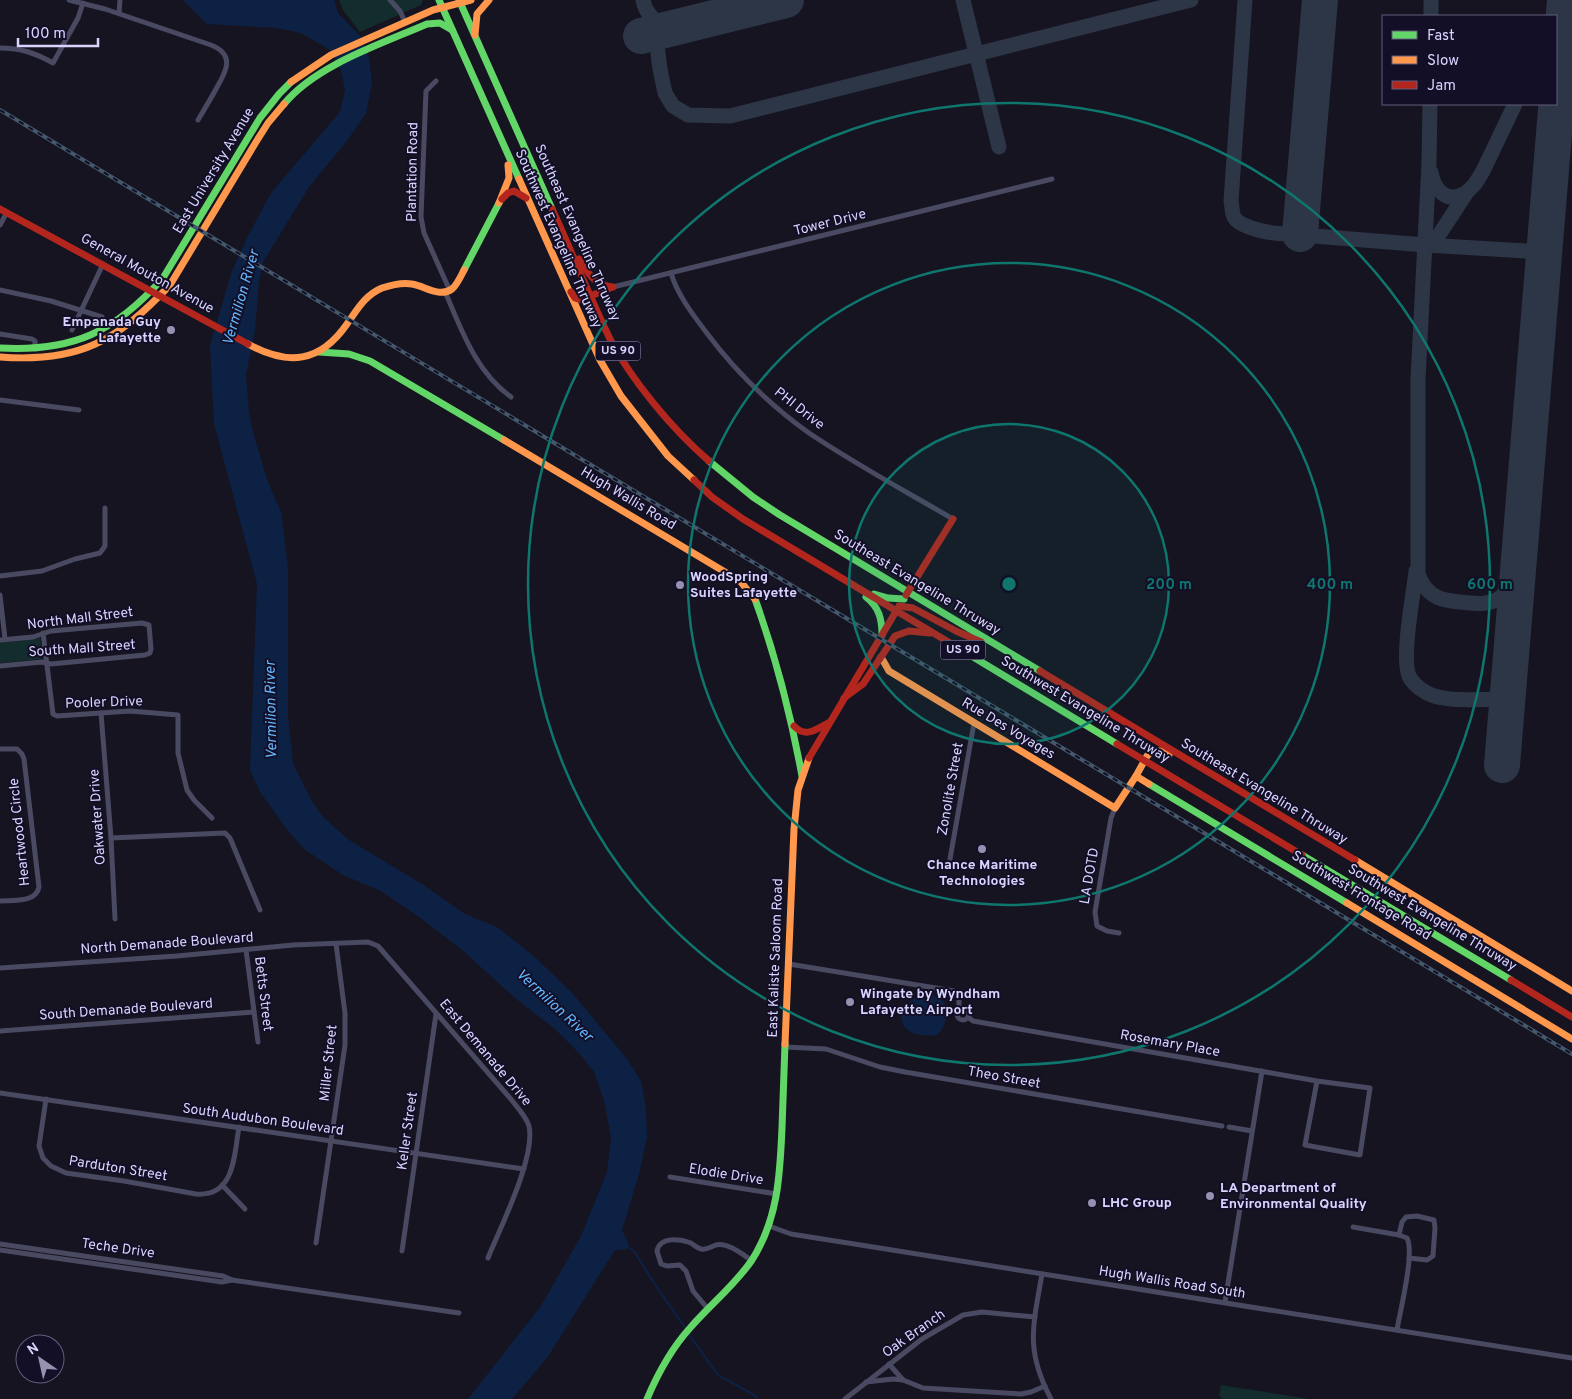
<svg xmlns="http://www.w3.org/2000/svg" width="1572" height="1399" viewBox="0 0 1572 1399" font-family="Overpass,sans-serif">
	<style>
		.green { fill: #132c2d }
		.water { fill: #0d2144 }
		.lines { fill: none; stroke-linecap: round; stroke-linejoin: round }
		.stream { stroke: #0d2144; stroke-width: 2 }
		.taxiway { stroke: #2c3646; stroke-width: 15 }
		.runway { stroke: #2c3646; stroke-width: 36 }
		.street { stroke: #4a4962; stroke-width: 5 }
		.fast { stroke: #63d668; stroke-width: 7 }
		.slow { stroke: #ff974d; stroke-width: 7 }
		.jam { stroke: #b3261e; stroke-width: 7 }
		.rail-casing { stroke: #43596b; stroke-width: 4 }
		.rail { stroke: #130f26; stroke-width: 2; stroke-dasharray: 5.5; stroke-linecap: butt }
		.ring { fill: none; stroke: #0f766e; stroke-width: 2.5 }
		.poi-dot { fill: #9591b1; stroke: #130f26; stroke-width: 2 }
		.labels { text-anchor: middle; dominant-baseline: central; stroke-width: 4; stroke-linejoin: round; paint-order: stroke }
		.shield { fill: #130f26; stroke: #9e99be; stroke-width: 1 }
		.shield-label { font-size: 12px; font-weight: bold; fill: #d9d4ff }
		.street-label { font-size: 14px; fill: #d9d4ff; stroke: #130f26 }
		.poi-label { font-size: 14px; font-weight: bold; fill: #d9d4ff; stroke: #130f26; text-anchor: start }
		.water-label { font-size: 15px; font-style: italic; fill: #62b6ff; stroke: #130f26 }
		.centre { fill: #0f766e; stroke: #130f26; stroke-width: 2.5 }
		.ring-label { font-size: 15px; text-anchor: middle; font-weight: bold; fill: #0f766e; stroke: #130f26; stroke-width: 4; stroke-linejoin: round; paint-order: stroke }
	</style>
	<rect width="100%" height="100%" fill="#161421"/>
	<g class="green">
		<path d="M339,0H423L421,5L360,32L343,10Z"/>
		<path d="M40,638L42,659L0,663V642Z"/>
		<path d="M1221,1385L1310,1399H1222L1219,1395Z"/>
	</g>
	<g class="water">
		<path d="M183,0H334L338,13L361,37L369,58L372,82L366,114L346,142L309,187L263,262L259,281L255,331L246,375L249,412L254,436L268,482L281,512L288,567V716L293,763L310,798L322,816L349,840L425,886L465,914L497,927L535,957L574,995L627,1059L641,1081L646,1109L647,1138L639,1174L622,1230L629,1245L627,1249L615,1250L547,1358L512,1399H468L541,1306L581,1236L607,1172L611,1138L604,1100L594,1072L580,1054L555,1029L515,998L461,949L419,917L381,891L343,875L304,849L288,831L260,792L250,770L257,584L214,424L210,345L232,271L248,236L271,193L340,112L345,90L341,71L330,50L301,33L276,28L207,24Z"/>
		<path d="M919,996C926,996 936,995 942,1000C950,1006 946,1024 941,1031C940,1033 937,1034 935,1036C927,1035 918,1036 911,1032C893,1022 903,1002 919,996Z"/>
	</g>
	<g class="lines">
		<g class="stream">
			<path d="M626,1246L634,1251L654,1283L686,1329"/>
			<path d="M688,1333L718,1375L756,1396L757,1399"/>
		</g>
		<g class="taxiway">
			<path d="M643,0C645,14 656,21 667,30L657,46L660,69L665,93L673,106L688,115L730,116L1191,0"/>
			<path d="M963,0L999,147"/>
			<path d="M1245,0L1231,201C1232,206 1232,213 1234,217C1240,229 1280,236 1292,233C1296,232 1298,229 1301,226L1306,233L1311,235"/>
			<path d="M1431,16V0"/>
			<path d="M1554,16L1558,0"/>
			<path d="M1430,104L1429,163L1418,379V574C1428,601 1446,601 1471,603C1481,604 1489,604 1498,599C1507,593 1511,584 1517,575"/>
			<path d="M1431,172C1434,191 1448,205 1467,192"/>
			<path d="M1302,235L1425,245L1544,252"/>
			<path d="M1425,245L1431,244L1435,241L1467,192L1475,184L1483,171L1515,104"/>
			<path d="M1416,571C1414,592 1400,661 1410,678C1415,686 1425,693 1434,696C1455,702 1485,699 1507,699"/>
		</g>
		<g class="runway">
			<path d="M641,36L786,0"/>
			<path d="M1300,234L1320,0"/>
			<path d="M1502,765L1565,0"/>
		</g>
		<g class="street">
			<path d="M69,0L105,9L211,45C236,55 226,72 216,89C210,100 204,110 198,120"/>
			<path d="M390,0L400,11L405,22"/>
			<path d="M119,13L120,0"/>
			<path d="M0,48C21,48 35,53 53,63L78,18L83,3"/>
			<path d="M436,81L426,91L421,217L424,233L450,291"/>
			<path d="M0,225L7,212"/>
			<path d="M671,273C677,294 693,315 706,332C735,371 770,405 809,433C855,464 905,491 953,519"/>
			<path d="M613,287L1052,179"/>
			<path d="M0,290L51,301L102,317"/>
			<path d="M446,294C462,331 476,372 511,397"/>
			<path d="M72,330L103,264"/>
			<path d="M0,334L32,339L35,341V349"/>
			<path d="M0,400L79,410"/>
			<path d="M0,576L42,571L75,559L100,553L105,546V508"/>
			<path d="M0,595L5,639"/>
			<path d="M43,633L53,714L57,716L130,711L178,715V753L187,790L194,800L212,818"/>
			<path d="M0,640L33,637L51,631L142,623L149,625L151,649L150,653L145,655L51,664L42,662L0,666"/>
			<path d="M101,713L111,838L115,919"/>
			<path d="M0,749H17L22,754L24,759L39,887C36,903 13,900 0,901"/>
			<path d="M1115,808L1111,818L1095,912L1097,926L1107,931L1119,933"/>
			<path d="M111,838L225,833L230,838L260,910"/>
			<path d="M950,859L974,723"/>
			<path d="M246,950L258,1042"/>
			<path d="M789,964L954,991L959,995V1009"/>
			<path d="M0,968L177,956L293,945L368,942L378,946L510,1098C516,1106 526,1116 529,1126C536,1157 500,1228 488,1258"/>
			<circle cx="963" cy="1014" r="6"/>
			<path d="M968,1017L973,1021L1317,1081L1370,1088L1360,1155L1305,1145L1317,1081"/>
			<path d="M0,1031L254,1012"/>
			<path d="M785,1047L826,1049L880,1067L905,1072L1222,1126"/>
			<path d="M0,1093L524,1169"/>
			<path d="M46,1099L39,1146L43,1158L51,1166L66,1173L124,1181L196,1194C235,1197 234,1155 239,1127"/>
			<path d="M1229,1127L1252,1131"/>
			<path d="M670,1177L777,1194"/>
			<path d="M222,1185L245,1209"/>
			<path d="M769,1226L791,1234L848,1243L1572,1358"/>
			<path d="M1353,1227L1399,1235L1407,1238C1415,1253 1400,1311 1397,1330"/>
			<path d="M1399,1235L1402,1222L1406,1217L1417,1216L1434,1220L1435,1228L1433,1256L1427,1260L1409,1258"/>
			<path d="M316,1243L345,1045V1013L336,944"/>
			<path d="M0,1244L223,1276L232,1280L459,1313"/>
			<path d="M0,1250L222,1282L232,1280"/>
			<path d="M402,1251L436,1014"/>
			<path d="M1042,1274C1033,1326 1025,1350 1051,1399"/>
			<path d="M1225,1302L1262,1071"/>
			<path d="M708,1309L693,1291L686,1271L680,1265L667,1266L661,1264L657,1251C660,1236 680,1239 691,1243C694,1245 697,1248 701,1249C707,1250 710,1247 716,1245C727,1242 742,1254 751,1260"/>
			<path d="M889,1364L903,1380L923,1388L1021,1394L1031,1392L1045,1386"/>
			<path d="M866,1382L893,1379L903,1380"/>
			<path d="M845,1399L922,1339L963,1315L982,1312L1035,1317"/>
		</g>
		<g class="fast">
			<path d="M439,0L519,179"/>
			<path d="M459,0L552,209"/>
			<path d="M284,104C316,65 381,44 427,24L440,23L452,30"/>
			<path d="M464,270L499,203"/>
			<path d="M0,348C73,352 115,332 163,278L260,118L279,94L291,82"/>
			<path d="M319,352L349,354L370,361L504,440"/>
			<path d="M709,461L753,497L780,515L1040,671"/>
			<path d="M874,594L888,598L904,599"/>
			<path d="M866,597C879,607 882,619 882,635"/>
			<path d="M755,599C776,657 791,716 802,776"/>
			<path d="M955,646L1117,744"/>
			<path d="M1149,784L1347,903"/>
			<path d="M1302,855L1511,980"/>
			<path d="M647,1399C658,1373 671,1349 690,1328C710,1305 735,1285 752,1260C778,1219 780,1175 782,1128C783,1100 784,1072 785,1044"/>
		</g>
		<g class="slow">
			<path d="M475,35L477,14L489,0"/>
			<path d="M291,82L331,55L433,10L471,0"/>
			<path d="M519,179L600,360L621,396L668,456L694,480"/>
			<path d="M499,203L509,178L508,165"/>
			<path d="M248,344C288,366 320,363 347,324C357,310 365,295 382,288C391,285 402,282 412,284C425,286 439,298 452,289C457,285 461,276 464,270"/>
			<path d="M0,357C79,363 117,341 170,285L256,142L268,123L284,104"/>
			<path d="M504,440L740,581L755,599"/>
			<path d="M881,657L889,671L1115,808L1136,776L1149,784"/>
			<path d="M1136,776L1147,756L1152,751H1161L1169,755"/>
			<path d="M1355,860L1572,991"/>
			<path d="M1347,903L1572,1039"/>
			<path d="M785,1044L794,829L798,790L809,758"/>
		</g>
		<g class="jam">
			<path d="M502,199L508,193L514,191L526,198"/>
			<path d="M0,209L248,344"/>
			<path d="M552,209C572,252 589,296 610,339C632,381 673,430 709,461"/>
			<path d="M579,259C588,273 595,286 613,287"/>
			<path d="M571,292L575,298L581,300L610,288"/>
			<path d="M694,480L712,497L743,519L955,646"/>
			<path d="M906,595L953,519"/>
			<path d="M899,606L913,608L956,631L981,642"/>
			<path d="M1040,671L1355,860"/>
			<path d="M844,698L863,684L895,636L909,631L930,633"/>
			<path d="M794,726C805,738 816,730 828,723"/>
			<path d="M1117,744L1302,855"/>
			<path d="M809,758L898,608"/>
			<path d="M1511,980L1572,1017"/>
		</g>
		<defs>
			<path id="rail" d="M0,110L1572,1054"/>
		</defs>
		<use href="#rail" class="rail-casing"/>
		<use href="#rail" class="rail"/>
	</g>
	<circle cx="1009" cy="584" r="160" fill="#0f766e" fill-opacity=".12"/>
	<g class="ring">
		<circle cx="1009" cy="584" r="160"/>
		<circle cx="1009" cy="584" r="321"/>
		<circle cx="1009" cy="584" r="481"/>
	</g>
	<g class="poi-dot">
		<circle cx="171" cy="330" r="5"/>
		<circle cx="680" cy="585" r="5"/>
		<circle cx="982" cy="849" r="5"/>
		<circle cx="850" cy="1002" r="5"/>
		<circle cx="1210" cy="1196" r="5"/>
		<circle cx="1092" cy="1203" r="5"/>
	</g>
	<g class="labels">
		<g class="shield">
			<rect x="595.5" y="341.5" width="45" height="19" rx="4"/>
			<rect x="940.5" y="640.5" width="45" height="19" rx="4"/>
		</g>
		<g class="shield-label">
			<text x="618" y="351">US 90</text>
			<text x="963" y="650">US 90</text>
		</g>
		<g class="street-label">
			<text transform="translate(214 171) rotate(-59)">East University Avenue</text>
			<text transform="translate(413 172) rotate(-89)">Plantation Road</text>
			<text transform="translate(830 223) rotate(-14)">Tower Drive</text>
			<text transform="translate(577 233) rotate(66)">Southeast Evangeline Thruway</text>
			<text transform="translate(558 239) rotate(66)">Southwest Evangeline Thruway</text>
			<text transform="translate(147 274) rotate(29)">General Mouton Avenue</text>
			<text transform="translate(799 409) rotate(38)">PHI Drive</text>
			<text transform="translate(628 499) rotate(31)">Hugh Wallis Road</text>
			<text transform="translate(917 583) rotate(31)">Southeast Evangeline Thruway</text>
			<text transform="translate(80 619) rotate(-7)">North Mall Street</text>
			<text transform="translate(82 649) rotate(-4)">South Mall Street</text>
			<text transform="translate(104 703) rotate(-2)">Pooler Drive</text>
			<text transform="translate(1085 710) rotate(31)">Southwest Evangeline Thruway</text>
			<text transform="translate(1008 729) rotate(31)">Rue Des Voyages</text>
			<text transform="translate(951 789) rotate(-80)">Zonolite Street</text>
			<text transform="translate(1264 792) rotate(31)">Southeast Evangeline Thruway</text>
			<text transform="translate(98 817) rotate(-94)">Oakwater Drive</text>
			<text transform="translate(20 832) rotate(-96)">Heartwood Circle</text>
			<text transform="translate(1090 876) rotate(-80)">LA DOTD</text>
			<text transform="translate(1361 896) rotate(31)">Southwest Frontage Road</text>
			<text transform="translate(1432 918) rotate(31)">Southwest Evangeline Thruway</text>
			<text transform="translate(167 944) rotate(-4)">North Demanade Boulevard</text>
			<text transform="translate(776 958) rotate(-88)">East Kaliste Saloom Road</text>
			<text transform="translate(263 994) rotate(83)">Betts Street</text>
			<text transform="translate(126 1010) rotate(-4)">South Demanade Boulevard</text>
			<text transform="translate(1170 1044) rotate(10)">Rosemary Place</text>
			<text transform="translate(485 1053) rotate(50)">East Demanade Drive</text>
			<text transform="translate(329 1063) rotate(-84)">Miller Street</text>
			<text transform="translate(1004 1078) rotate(10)">Theo Street</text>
			<text transform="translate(263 1120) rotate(8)">South Audubon Boulevard</text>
			<text transform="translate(408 1131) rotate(-82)">Keller Street</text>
			<text transform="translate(118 1169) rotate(9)">Parduton Street</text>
			<text transform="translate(726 1175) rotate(9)">Elodie Drive</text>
			<text transform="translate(118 1249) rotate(8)">Teche Drive</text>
			<text transform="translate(1172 1283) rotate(9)">Hugh Wallis Road South</text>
			<text transform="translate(914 1334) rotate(-35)">Oak Branch</text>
		</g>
		<g class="poi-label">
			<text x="161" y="322" text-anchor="end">Empanada Guy<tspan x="161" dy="16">Lafayette</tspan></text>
			<text x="690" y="577">WoodSpring<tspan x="690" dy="16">Suites Lafayette</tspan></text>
			<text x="982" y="865" text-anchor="middle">Chance Maritime<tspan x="982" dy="16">Technologies</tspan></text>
			<text x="860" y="994">Wingate by Wyndham<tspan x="860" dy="16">Lafayette Airport</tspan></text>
			<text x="1220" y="1188">LA Department of<tspan x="1220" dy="16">Environmental Quality</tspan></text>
			<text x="1102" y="1203">LHC Group</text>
		</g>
		<g class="water-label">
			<text transform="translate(242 298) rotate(-74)">Vermilion River</text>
			<text transform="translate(272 710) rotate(-91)">Vermilion River</text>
			<text transform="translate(554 1006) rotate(43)">Vermilion River</text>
		</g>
	</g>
	<circle cx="1009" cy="584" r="8" class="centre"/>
	<g class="ring-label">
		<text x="1169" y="589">200 m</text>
		<text x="1330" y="589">400 m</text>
		<text x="1490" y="589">600 m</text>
	</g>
	<rect x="1382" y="15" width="175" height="90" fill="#130f26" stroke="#625e7d"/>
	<rect x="1392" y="31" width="25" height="8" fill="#63d668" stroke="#625e7d"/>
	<text x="1427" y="40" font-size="15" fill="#d9d4ff">Fast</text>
	<rect x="1392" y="56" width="25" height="8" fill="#ff974d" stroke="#625e7d"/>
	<text x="1427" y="65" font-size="15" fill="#d9d4ff">Slow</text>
	<rect x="1392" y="81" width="25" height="8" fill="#b3261e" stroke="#625e7d"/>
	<text x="1427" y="90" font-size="15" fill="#d9d4ff">Jam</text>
	<g transform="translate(40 1359) rotate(326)"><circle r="24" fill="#130f26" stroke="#625e7d"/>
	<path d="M0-4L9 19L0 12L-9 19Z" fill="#9591b1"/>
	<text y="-8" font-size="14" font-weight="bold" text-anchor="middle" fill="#d9d4ff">N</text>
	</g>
	<path d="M18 38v8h80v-8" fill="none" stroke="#d9d4ff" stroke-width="2.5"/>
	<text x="25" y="38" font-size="15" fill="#d9d4ff" stroke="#130f26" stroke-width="4" paint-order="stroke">100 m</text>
</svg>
